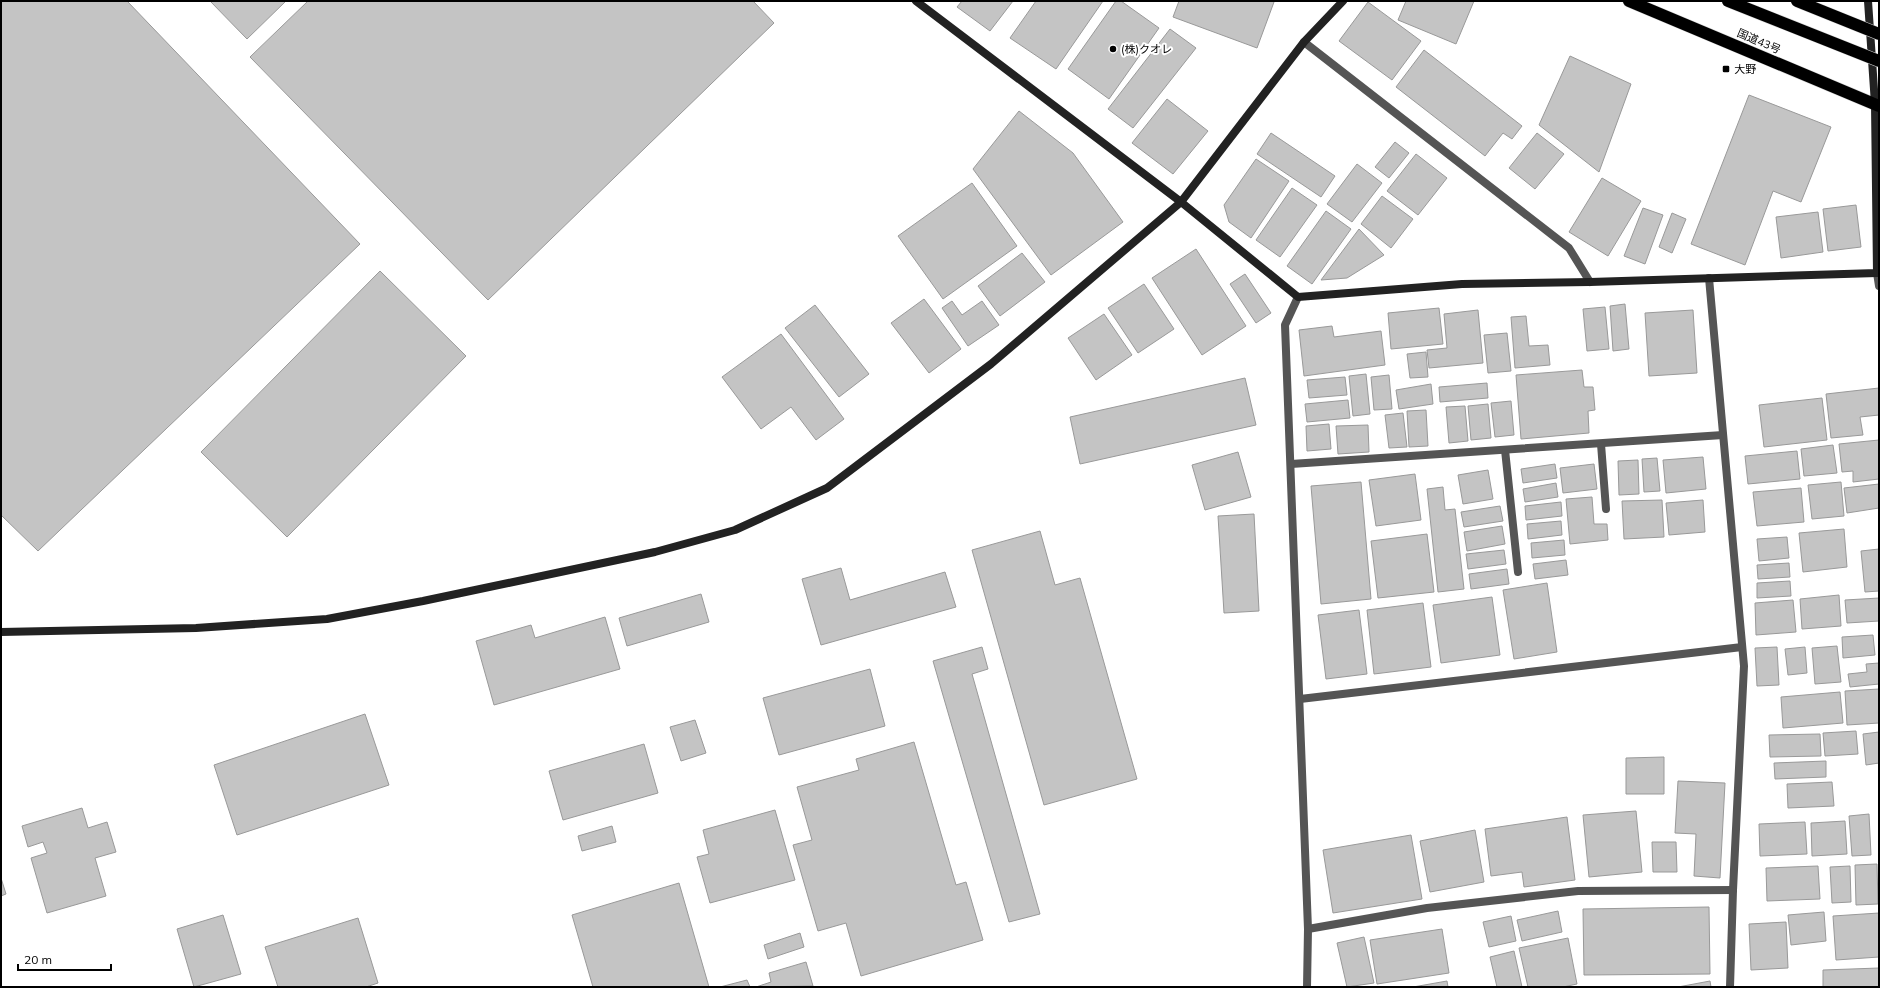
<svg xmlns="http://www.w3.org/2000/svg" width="1880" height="988" viewBox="0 0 1880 988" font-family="Mulish,'Noto Sans JP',sans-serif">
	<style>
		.building { fill: #c4c4c4; stroke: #999 }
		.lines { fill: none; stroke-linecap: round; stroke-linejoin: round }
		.highway-casing { stroke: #dbdbdb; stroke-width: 13 }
		.lane { stroke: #555; stroke-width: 8 }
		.street { stroke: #555; stroke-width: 8 }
		.secondary { stroke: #222; stroke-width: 8 }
		.highway { stroke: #000; stroke-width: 12 }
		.highway-bridge-casing { stroke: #dbdbdb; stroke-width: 13; stroke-linecap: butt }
		.highway-bridge { stroke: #000; stroke-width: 12 }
		.poi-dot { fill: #000; stroke: #fff; stroke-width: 1.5 }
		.labels { text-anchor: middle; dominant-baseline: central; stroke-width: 4; stroke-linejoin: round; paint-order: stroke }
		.street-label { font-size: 11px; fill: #000; stroke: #fff }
		.poi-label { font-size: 11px; fill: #000; stroke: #fff; text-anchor: start }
	</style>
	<rect width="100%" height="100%" fill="#fff"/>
	<g class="building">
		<path d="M1,1H127L360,244L38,551L1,515Z"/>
		<path d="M210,1H286L247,39Z"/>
		<path d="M308,1H753L774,23L488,300L250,57Z"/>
		<path d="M962,1H1013L990,31L957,7Z"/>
		<path d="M1036,1H1103L1056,69L1010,38Z"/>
		<path d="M1116,1H1121L1159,28L1109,99L1068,69Z"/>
		<path d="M1179,1H1271L1274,2L1257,48L1173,17Z"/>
		<path d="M1406,1H1474L1456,44L1398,20Z"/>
		<path d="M1368,2L1421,41L1392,80L1339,41Z"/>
		<path d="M1170,29L1196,48L1133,128L1108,109Z"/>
		<path d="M1424,50L1522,126L1512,139L1503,133L1485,156L1396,87Z"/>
		<path d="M1570,56L1631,84L1599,172L1539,125Z"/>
		<path d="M1749,95L1831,127L1801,202L1773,191L1745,265L1691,244Z"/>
		<path d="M1167,99L1208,131L1173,174L1132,143Z"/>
		<path d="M1019,111L1073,153L1123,222L1051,275L973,169Z"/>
		<path d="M1271,133L1335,176L1321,197L1257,154Z"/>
		<path d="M1537,133L1564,154L1535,189L1509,168Z"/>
		<path d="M1395,142L1409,153L1389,178L1375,167Z"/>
		<path d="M1416,154L1447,178L1418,215L1387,191Z"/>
		<path d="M1256,159L1289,181L1251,238L1229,222L1224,205Z"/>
		<path d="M1357,164L1382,183L1352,222L1327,204Z"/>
		<path d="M1602,178L1641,201L1608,256L1569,232Z"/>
		<path d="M972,183L1017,246L943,299L898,236Z"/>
		<path d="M1292,188L1317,205L1280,257L1256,240Z"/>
		<path d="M1382,196L1413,219L1391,248L1361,224Z"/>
		<path d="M1856,205L1861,247L1828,251L1823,209Z"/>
		<path d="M1643,208L1663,215L1645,264L1624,256Z"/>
		<path d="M1326,211L1351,229L1312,284L1287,266Z"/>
		<path d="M1818,212L1823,252L1781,258L1776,217Z"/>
		<path d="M1672,213L1686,219L1672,253L1659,247Z"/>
		<path d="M1359,229L1384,255L1347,278L1321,280Z"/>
		<path d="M1196,249L1246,326L1202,355L1152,278Z"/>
		<path d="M1022,253L1045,282L1000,316L978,286Z"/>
		<path d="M380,271L466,356L287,537L201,452Z"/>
		<path d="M1245,274L1271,313L1256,323L1230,284Z"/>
		<path d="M1144,284L1174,329L1138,353L1108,308Z"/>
		<path d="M924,299L961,349L929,373L891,323Z"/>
		<path d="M952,301L962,315L982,301L999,325L968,346L942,308Z"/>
		<path d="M1625,304L1629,349L1613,351L1610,306Z"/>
		<path d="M815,305L869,374L839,397L785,328Z"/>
		<path d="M1605,307L1609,349L1587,351L1583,309Z"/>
		<path d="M1439,308L1443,344L1391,349L1388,313Z"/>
		<path d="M1478,310L1483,363L1429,368L1427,350L1447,348L1444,314Z"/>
		<path d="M1693,310L1697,373L1649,376L1645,313Z"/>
		<path d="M1104,314L1132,355L1096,380L1068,338Z"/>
		<path d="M1526,316L1529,346L1548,345L1550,365L1515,368L1511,317Z"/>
		<path d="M1332,326L1334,337L1381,331L1385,365L1304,376L1299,330Z"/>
		<path d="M1507,333L1511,371L1488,373L1484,335Z"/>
		<path d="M781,334L844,419L816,440L791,407L761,429L722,377Z"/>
		<path d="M1426,352L1428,377L1410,378L1407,354Z"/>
		<path d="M1582,370L1584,387H1593L1595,410L1588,411L1589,433L1521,439L1516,375Z"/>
		<path d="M1366,374L1370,414L1353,416L1349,376Z"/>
		<path d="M1389,375L1392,409L1374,410L1371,377Z"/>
		<path d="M1345,377L1347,395L1309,398L1307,380Z"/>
		<path d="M1245,378L1256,425L1080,464L1070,417Z"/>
		<path d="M1487,383L1488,398L1440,402L1439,387Z"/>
		<path d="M1431,384L1433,404L1399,409L1396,390Z"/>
		<path d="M1879,388V415L1860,417L1863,435L1831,438L1826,394Z"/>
		<path d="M1822,398L1827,440L1764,447L1759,405Z"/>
		<path d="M1348,400L1350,418L1307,422L1305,404Z"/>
		<path d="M1511,401L1514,435L1495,437L1491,403Z"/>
		<path d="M1488,404L1491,438L1471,440L1468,406Z"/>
		<path d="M1465,406L1468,441L1449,443L1446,407Z"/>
		<path d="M1426,410L1428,446L1409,447L1407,411Z"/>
		<path d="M1403,413L1407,447L1389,448L1385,415Z"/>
		<path d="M1329,424L1331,449L1307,451L1306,426Z"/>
		<path d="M1368,425L1369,452L1338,454L1336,426Z"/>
		<path d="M1879,440V479L1853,482V471L1842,472L1839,444Z"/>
		<path d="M1833,445L1837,473L1804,476L1801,449Z"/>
		<path d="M1797,451L1800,479L1748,484L1745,456Z"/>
		<path d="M1238,452L1251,497L1205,510L1192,465Z"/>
		<path d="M1703,457L1706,489L1666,493L1663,460Z"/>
		<path d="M1657,458L1660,491L1644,492L1642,459Z"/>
		<path d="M1638,460L1639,494L1619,495L1618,461Z"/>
		<path d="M1555,464L1557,478L1523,483L1521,469Z"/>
		<path d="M1594,464L1597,489L1563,493L1560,468Z"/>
		<path d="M1488,470L1493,499L1463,504L1458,475Z"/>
		<path d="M1415,474L1421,520L1376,526L1369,480Z"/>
		<path d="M1361,482L1371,599L1321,604L1311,486Z"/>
		<path d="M1841,482L1844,516L1812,519L1808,485Z"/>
		<path d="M1556,483L1558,497L1525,502L1523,489Z"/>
		<path d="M1879,484V508L1847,513L1844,488Z"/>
		<path d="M1443,487L1445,510L1455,509L1464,589L1438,592L1427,489Z"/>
		<path d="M1801,488L1804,522L1757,526L1753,492Z"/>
		<path d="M1592,497L1594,524H1607L1608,540L1570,544L1566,499Z"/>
		<path d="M1662,500L1664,537L1624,539L1622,501Z"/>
		<path d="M1703,500L1705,532L1669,535L1666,503Z"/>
		<path d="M1561,502L1562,516L1526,520L1525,506Z"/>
		<path d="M1500,506L1503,521L1464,527L1461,512Z"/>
		<path d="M1254,514L1259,611L1224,613L1218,516Z"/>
		<path d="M1561,521L1562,535L1528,539L1527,524Z"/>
		<path d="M1502,526L1505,544L1467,551L1464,532Z"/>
		<path d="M1844,529L1847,567L1803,572L1799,533Z"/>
		<path d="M1040,531L1055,585L1080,578L1137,779L1044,805L972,550Z"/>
		<path d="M1427,534L1434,592L1378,598L1371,541Z"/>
		<path d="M1787,537L1789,558L1759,561L1757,539Z"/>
		<path d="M1564,540L1565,555L1532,558L1531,543Z"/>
		<path d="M1879,549V591L1865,592L1861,551Z"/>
		<path d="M1504,550L1506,564L1468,569L1466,554Z"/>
		<path d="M1566,560L1568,575L1535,579L1533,564Z"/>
		<path d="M1789,563L1790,577L1758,579L1757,565Z"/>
		<path d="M841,568L850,600L945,572L956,607L821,645L802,579Z"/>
		<path d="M1507,569L1509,584L1471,589L1469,574Z"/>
		<path d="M1790,581L1791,596L1757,598V583Z"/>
		<path d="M1547,583L1557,652L1514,659L1503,590Z"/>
		<path d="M701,594L709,622L627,646L619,618Z"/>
		<path d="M1839,595L1841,626L1802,629L1800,599Z"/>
		<path d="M1492,597L1500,655L1441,663L1433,605Z"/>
		<path d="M1879,598V621L1847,623L1845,600Z"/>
		<path d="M1793,600L1796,632L1756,635L1755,603Z"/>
		<path d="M1423,603L1431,667L1374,674L1367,610Z"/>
		<path d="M1359,610L1367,674L1326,679L1318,615Z"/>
		<path d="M605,617L620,669L494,705L476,641L531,625L535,638Z"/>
		<path d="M1873,635L1875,655L1843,658L1842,637Z"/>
		<path d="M1837,646L1841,682L1815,684L1812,648Z"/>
		<path d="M982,647L988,669L972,674L1040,914L1009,922L933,661Z"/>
		<path d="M1777,647L1779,685L1757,686L1755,648Z"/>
		<path d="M1805,647L1807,673L1788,675L1785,649Z"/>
		<path d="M1879,663V684L1850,687L1848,674L1867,672L1866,664Z"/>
		<path d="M870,669L885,726L779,755L763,698Z"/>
		<path d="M1879,689V723L1847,725L1845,691Z"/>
		<path d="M1840,692L1843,723L1783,728L1781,697Z"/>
		<path d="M365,714L389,785L237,835L214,765Z"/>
		<path d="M695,720L706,753L681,761L670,727Z"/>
		<path d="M1856,731L1858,754L1825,756L1823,733Z"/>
		<path d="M1879,732V763L1866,765L1863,734Z"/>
		<path d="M1820,734L1821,756L1770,757L1769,735Z"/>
		<path d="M914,742L956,885L966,882L983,940L861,976L846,923L818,931L793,845L812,840L797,787L859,770L856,759Z"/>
		<path d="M644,744L658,793L563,820L549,771Z"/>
		<path d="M1664,757V794H1626V758Z"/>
		<path d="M1826,761V777L1775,779L1774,763Z"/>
		<path d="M1678,781L1725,783L1720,878L1694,876L1696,834L1675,833Z"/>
		<path d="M1832,782L1834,806L1788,808L1787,784Z"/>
		<path d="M82,808L88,828L107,822L116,852L95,858L106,896L47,913L31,858L47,853L43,842L28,847L22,826Z"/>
		<path d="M775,810L795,880L710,903L697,857L709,854L703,830Z"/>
		<path d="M1636,811L1642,872L1589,877L1583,815Z"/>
		<path d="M1869,814L1871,855L1852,856L1849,816Z"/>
		<path d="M1567,817L1575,880L1524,887L1522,872L1491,876L1485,829Z"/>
		<path d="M1845,821L1847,854L1812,856L1811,823Z"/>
		<path d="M1805,822L1807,854L1760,856L1759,824Z"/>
		<path d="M612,826L616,842L582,851L578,836Z"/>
		<path d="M1475,830L1484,882L1430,892L1420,841Z"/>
		<path d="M1411,835L1422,899L1333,913L1323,850Z"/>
		<path d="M1652,842H1676L1677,872H1653Z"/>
		<path d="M1877,864L1878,904L1856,905L1855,865Z"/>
		<path d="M1818,866L1820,899L1767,901L1766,868Z"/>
		<path d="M1850,866L1851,902L1832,903L1830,867Z"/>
		<path d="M1,878L6,894L1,896Z"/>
		<path d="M679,883L709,987H593L572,915Z"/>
		<path d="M1709,907L1710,974L1584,975L1583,909Z"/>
		<path d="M1558,911L1562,932L1522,941L1517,920Z"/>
		<path d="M1824,912L1826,941L1791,945L1788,915Z"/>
		<path d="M1879,913V957L1836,960L1833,916Z"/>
		<path d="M223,915L241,974L194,987L177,929Z"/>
		<path d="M1511,916L1516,941L1489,947L1483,922Z"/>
		<path d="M358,918L378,983L366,987H278L265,947Z"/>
		<path d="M1786,922L1788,968L1751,970L1749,924Z"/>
		<path d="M1442,929L1449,973L1377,984L1370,940Z"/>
		<path d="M800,933L804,947L768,959L764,945Z"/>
		<path d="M1364,937L1374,983L1347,987L1337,943Z"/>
		<path d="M1568,938L1577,984L1563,987H1528L1519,948Z"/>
		<path d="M1514,951L1522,987H1497L1490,957Z"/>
		<path d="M806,962L813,986L756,987L771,982L769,973Z"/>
		<path d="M1879,968V987H1823V970Z"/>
		<path d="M747,980L750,987H720Z"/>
		<path d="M1447,981L1448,987H1413Z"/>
		<path d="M1710,981L1711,987H1678Z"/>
	</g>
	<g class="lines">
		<defs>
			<path id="highway" d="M1629,1L1879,106"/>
		</defs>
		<use href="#highway" class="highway-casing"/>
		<g class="lane">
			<path d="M1601,444L1606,509"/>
			<path d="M1505,450L1518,572"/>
			<path d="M1291,464L1723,435"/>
			<path d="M1300,699L1742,647"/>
			<path d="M1308,929L1427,908L1578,891L1733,890"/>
		</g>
		<g class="street">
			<path d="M1304,42L1569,248L1590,282"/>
			<path d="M1879,273H1877L1879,286"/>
			<path d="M1709,278L1744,666L1733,890L1730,987"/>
			<path d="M1298,297L1285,325L1308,929L1307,987"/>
		</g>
		<g class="secondary">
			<path d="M916,1L1181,202L1298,297L1462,284L1590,282L1877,273L1875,104L1868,1"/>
			<path d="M1,632L196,628L327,619L423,601L655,552L735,530L827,488L991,364L1181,202L1304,42L1343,1"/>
		</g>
		<use href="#highway" class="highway"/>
		<defs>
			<g id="highway-bridge">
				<path d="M1728,1L1879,61"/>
				<path d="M1797,1L1879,34"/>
			</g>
		</defs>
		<use href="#highway-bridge" class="highway-bridge-casing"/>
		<use href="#highway-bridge" class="highway-bridge"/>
	</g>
	<g class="poi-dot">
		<circle cx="1113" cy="49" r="4"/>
		<rect x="1722" y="65" width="8" height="8" rx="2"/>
	</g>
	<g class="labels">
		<g class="street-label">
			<text transform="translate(1759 41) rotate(23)">国道43号</text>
		</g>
		<g class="poi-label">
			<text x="1121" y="49">(株)クオレ</text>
			<text x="1734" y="69">大野</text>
		</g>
	</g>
	<rect width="1880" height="988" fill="none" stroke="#000000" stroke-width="4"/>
	<path d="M18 964v6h93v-6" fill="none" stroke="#000000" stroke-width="2"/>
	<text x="24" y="964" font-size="12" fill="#000000" stroke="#ffffff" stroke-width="3" paint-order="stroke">20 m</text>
</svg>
